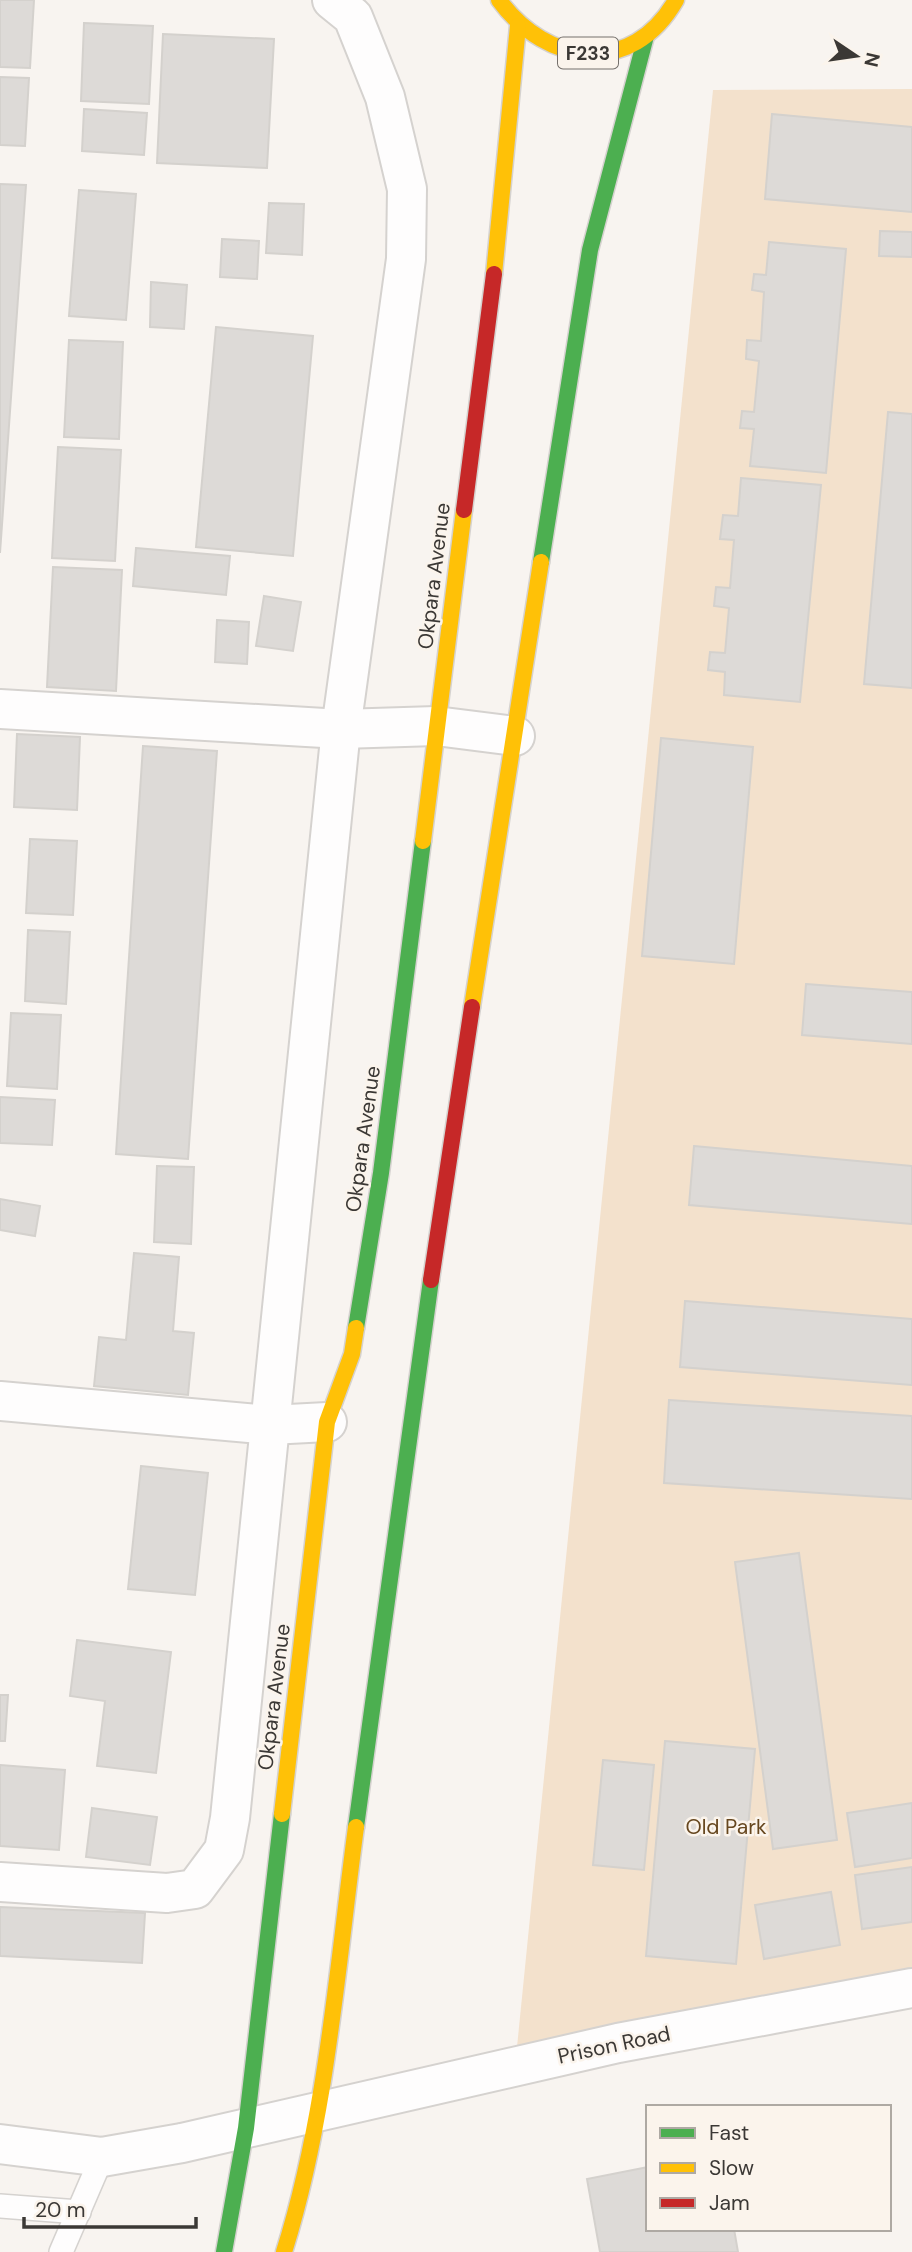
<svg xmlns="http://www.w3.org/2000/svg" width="912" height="2252" viewBox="0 0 912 2252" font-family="'DM Sans',sans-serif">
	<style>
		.green { fill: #f3e1cc }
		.building { fill: #dddad7; stroke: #d4d1cd; stroke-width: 2 }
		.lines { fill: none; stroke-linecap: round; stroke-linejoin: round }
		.lane-casing { stroke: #d5d2cf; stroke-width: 26 }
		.street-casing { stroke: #d5d2cf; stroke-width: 42 }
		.fast-casing { stroke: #d5d2cf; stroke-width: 19 }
		.slow-casing { stroke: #d5d2cf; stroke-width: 19 }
		.jam-casing { stroke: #d5d2cf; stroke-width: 19 }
		.lane { stroke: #fefdfd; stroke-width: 23 }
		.street { stroke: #fefdfd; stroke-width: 38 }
		.fast { stroke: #4caf50; stroke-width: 16 }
		.slow { stroke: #ffc107; stroke-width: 16 }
		.jam { stroke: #c62828; stroke-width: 16 }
		.labels { text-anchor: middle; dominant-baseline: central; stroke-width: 5; stroke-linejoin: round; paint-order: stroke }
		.shield { fill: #fbf4ec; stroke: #75706c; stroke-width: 2 }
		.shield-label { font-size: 19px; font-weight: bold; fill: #3b3835 }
		.street-label { font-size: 21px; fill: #3b3835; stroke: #fbf4ec }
		.park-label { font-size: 21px; fill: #66471f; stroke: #fbf4ec }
	</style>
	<rect width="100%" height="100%" fill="#f8f4f0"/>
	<path class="green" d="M912,89V1986L515,2067L713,90Z"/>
	<g class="building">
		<path d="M0,0H34L30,68L0,67Z"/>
		<path d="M84,23L153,26L149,104L81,101Z"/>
		<path d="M163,34L274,39L267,168L157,163Z"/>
		<path d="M0,77L29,78L25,146L0,145Z"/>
		<path d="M84,109L147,113L144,155L82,151Z"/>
		<path d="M772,114L912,127V212L765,199Z"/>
		<path d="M0,184L26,185L0,553Z"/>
		<path d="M79,190L136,194L126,320L69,316Z"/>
		<path d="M269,203L304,204L302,255L266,253Z"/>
		<path d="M880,231L912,232V257L879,256Z"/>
		<path d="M222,239L259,241L257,279L220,277Z"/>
		<path d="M769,242L846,249L826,473L750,466L754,429L740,428L742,411L754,412L759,361L746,359L747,340L761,341L764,292L752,290L754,274L766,275Z"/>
		<path d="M151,282L187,285L184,329L150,327Z"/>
		<path d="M216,327L313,336L293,556L196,547Z"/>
		<path d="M69,340L123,342L119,439L64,437Z"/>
		<path d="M888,412L912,414V688L864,684Z"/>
		<path d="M58,447L121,450L115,561L52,558Z"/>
		<path d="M741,478L821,485L800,702L724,695L725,672L708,670L710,652L725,653L729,608L714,606L716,587L730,588L734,540L720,539L723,515L738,516Z"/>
		<path d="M136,548L230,556L226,595L133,586Z"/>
		<path d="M53,567L122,570L116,691L47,687Z"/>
		<path d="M264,596L301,602L293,651L256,646Z"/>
		<path d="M217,620L249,622L247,664L215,662Z"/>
		<path d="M17,734L80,737L77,810L14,807Z"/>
		<path d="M661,738L753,747L734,964L642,956Z"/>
		<path d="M143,746L217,751L188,1159L116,1154Z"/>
		<path d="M30,839L77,841L73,915L26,913Z"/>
		<path d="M28,930L70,932L66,1004L25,1001Z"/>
		<path d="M806,984L912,992V1044L802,1035Z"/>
		<path d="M11,1013L61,1015L57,1089L7,1086Z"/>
		<path d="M0,1097L55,1100L52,1145L0,1143Z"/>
		<path d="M694,1146L912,1166V1224L689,1205Z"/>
		<path d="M157,1166L194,1167L191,1244L154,1242Z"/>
		<path d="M0,1199L40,1206L35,1236L0,1230Z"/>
		<path d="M134,1253L179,1257L173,1331L194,1333L188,1395L94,1386L99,1337L126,1340Z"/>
		<path d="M685,1301L912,1319V1385L680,1367Z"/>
		<path d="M669,1400L912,1416V1499L664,1483Z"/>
		<path d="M141,1466L208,1473L195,1595L128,1589Z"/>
		<path d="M799,1553L837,1840L773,1849L735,1562Z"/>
		<path d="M77,1640L171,1652L156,1773L97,1766L105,1701L70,1696Z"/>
		<path d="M0,1695H8L5,1741H0Z"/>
		<path d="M665,1741L755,1749L736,1964L646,1956Z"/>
		<path d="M603,1760L654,1765L644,1870L593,1865Z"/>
		<path d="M0,1765L65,1770L59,1850L0,1846Z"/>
		<path d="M912,1803V1858L855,1867L847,1813Z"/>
		<path d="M92,1808L157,1817L150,1865L86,1857Z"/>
		<path d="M912,1867V1922L862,1929L855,1875Z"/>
		<path d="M831,1892L840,1945L764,1959L755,1905Z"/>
		<path d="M0,1907L145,1913L142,1963L0,1956Z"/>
		<path d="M648,2167V2229H734L738,2252H600L587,2179Z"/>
	</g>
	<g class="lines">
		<defs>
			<g id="lane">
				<path d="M0,2206L79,2212"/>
				<path d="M61,2252L102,2157"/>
			</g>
			<g id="street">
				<path d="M0,709L341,729L436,726L515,736"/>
				<path d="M0,1401L270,1425L327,1422"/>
				<path d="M0,1882L167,1893L195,1889L224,1850L230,1818L341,729L406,259L407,189L385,97L353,17L332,0"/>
				<path d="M0,2144L102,2157L182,2143L618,2043L912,1988"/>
			</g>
			<g id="fast">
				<path d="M541,562L590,250L646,36"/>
				<path d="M356,1328L381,1173L423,841"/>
				<path d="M356,1827L431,1280"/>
				<path d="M224,2252L246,2128L282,1814"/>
			</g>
			<g id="slow">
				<path d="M499,0C547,66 632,77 676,0"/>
				<path d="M494,274L518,26"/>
				<path d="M423,841L464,510"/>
				<path d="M472,1007L541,562"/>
				<path d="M282,1814L327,1422L352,1354L356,1328"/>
				<path d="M284,2252C327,2115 337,1968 356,1827"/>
			</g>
			<g id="jam">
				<path d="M464,510L494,274"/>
				<path d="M431,1280L472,1007"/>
			</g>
		</defs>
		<use href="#lane" class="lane-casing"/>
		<use href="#street" class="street-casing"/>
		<use href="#fast" class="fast-casing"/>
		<use href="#slow" class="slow-casing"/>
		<use href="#jam" class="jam-casing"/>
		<use href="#lane" class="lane"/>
		<use href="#street" class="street"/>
		<use href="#fast" class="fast"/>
		<use href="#slow" class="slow"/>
		<use href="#jam" class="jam"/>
	</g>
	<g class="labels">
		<rect class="shield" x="558" y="37.5" width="60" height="31" rx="5"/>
		<g class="shield-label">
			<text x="588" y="53">F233</text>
		</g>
		<g class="street-label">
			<text transform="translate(434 576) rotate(-83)">Okpara Avenue</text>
			<text transform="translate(363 1139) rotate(-82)">Okpara Avenue</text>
			<text transform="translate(274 1697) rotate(-83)">Okpara Avenue</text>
			<text transform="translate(614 2045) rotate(-12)">Prison Road</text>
		</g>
		<g class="park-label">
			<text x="726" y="1827">Old Park</text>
		</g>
	</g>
	<rect x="646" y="2105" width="245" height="126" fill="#fbf4ec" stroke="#aea9a3" stroke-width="2"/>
	<rect x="660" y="2128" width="35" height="10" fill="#4caf50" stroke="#aea9a3" stroke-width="2"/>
	<text x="709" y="2140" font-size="21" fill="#3b3835">Fast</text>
	<rect x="660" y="2163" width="35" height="10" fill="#ffc107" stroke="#aea9a3" stroke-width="2"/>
	<text x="709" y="2175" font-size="21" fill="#3b3835">Slow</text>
	<rect x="660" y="2198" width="35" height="10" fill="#c62828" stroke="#aea9a3" stroke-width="2"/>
	<text x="709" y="2210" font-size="21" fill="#3b3835">Jam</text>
	<g transform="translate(856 56) rotate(103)" stroke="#fbf4ec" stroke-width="5" paint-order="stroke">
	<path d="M0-5L12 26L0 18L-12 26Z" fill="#3b3835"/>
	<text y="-10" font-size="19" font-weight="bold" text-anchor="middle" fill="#3b3835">N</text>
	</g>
	<path d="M24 2217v10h172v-10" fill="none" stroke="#3b3835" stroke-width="3.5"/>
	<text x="35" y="2217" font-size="21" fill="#3b3835" stroke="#fbf4ec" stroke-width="5" paint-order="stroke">20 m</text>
</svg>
